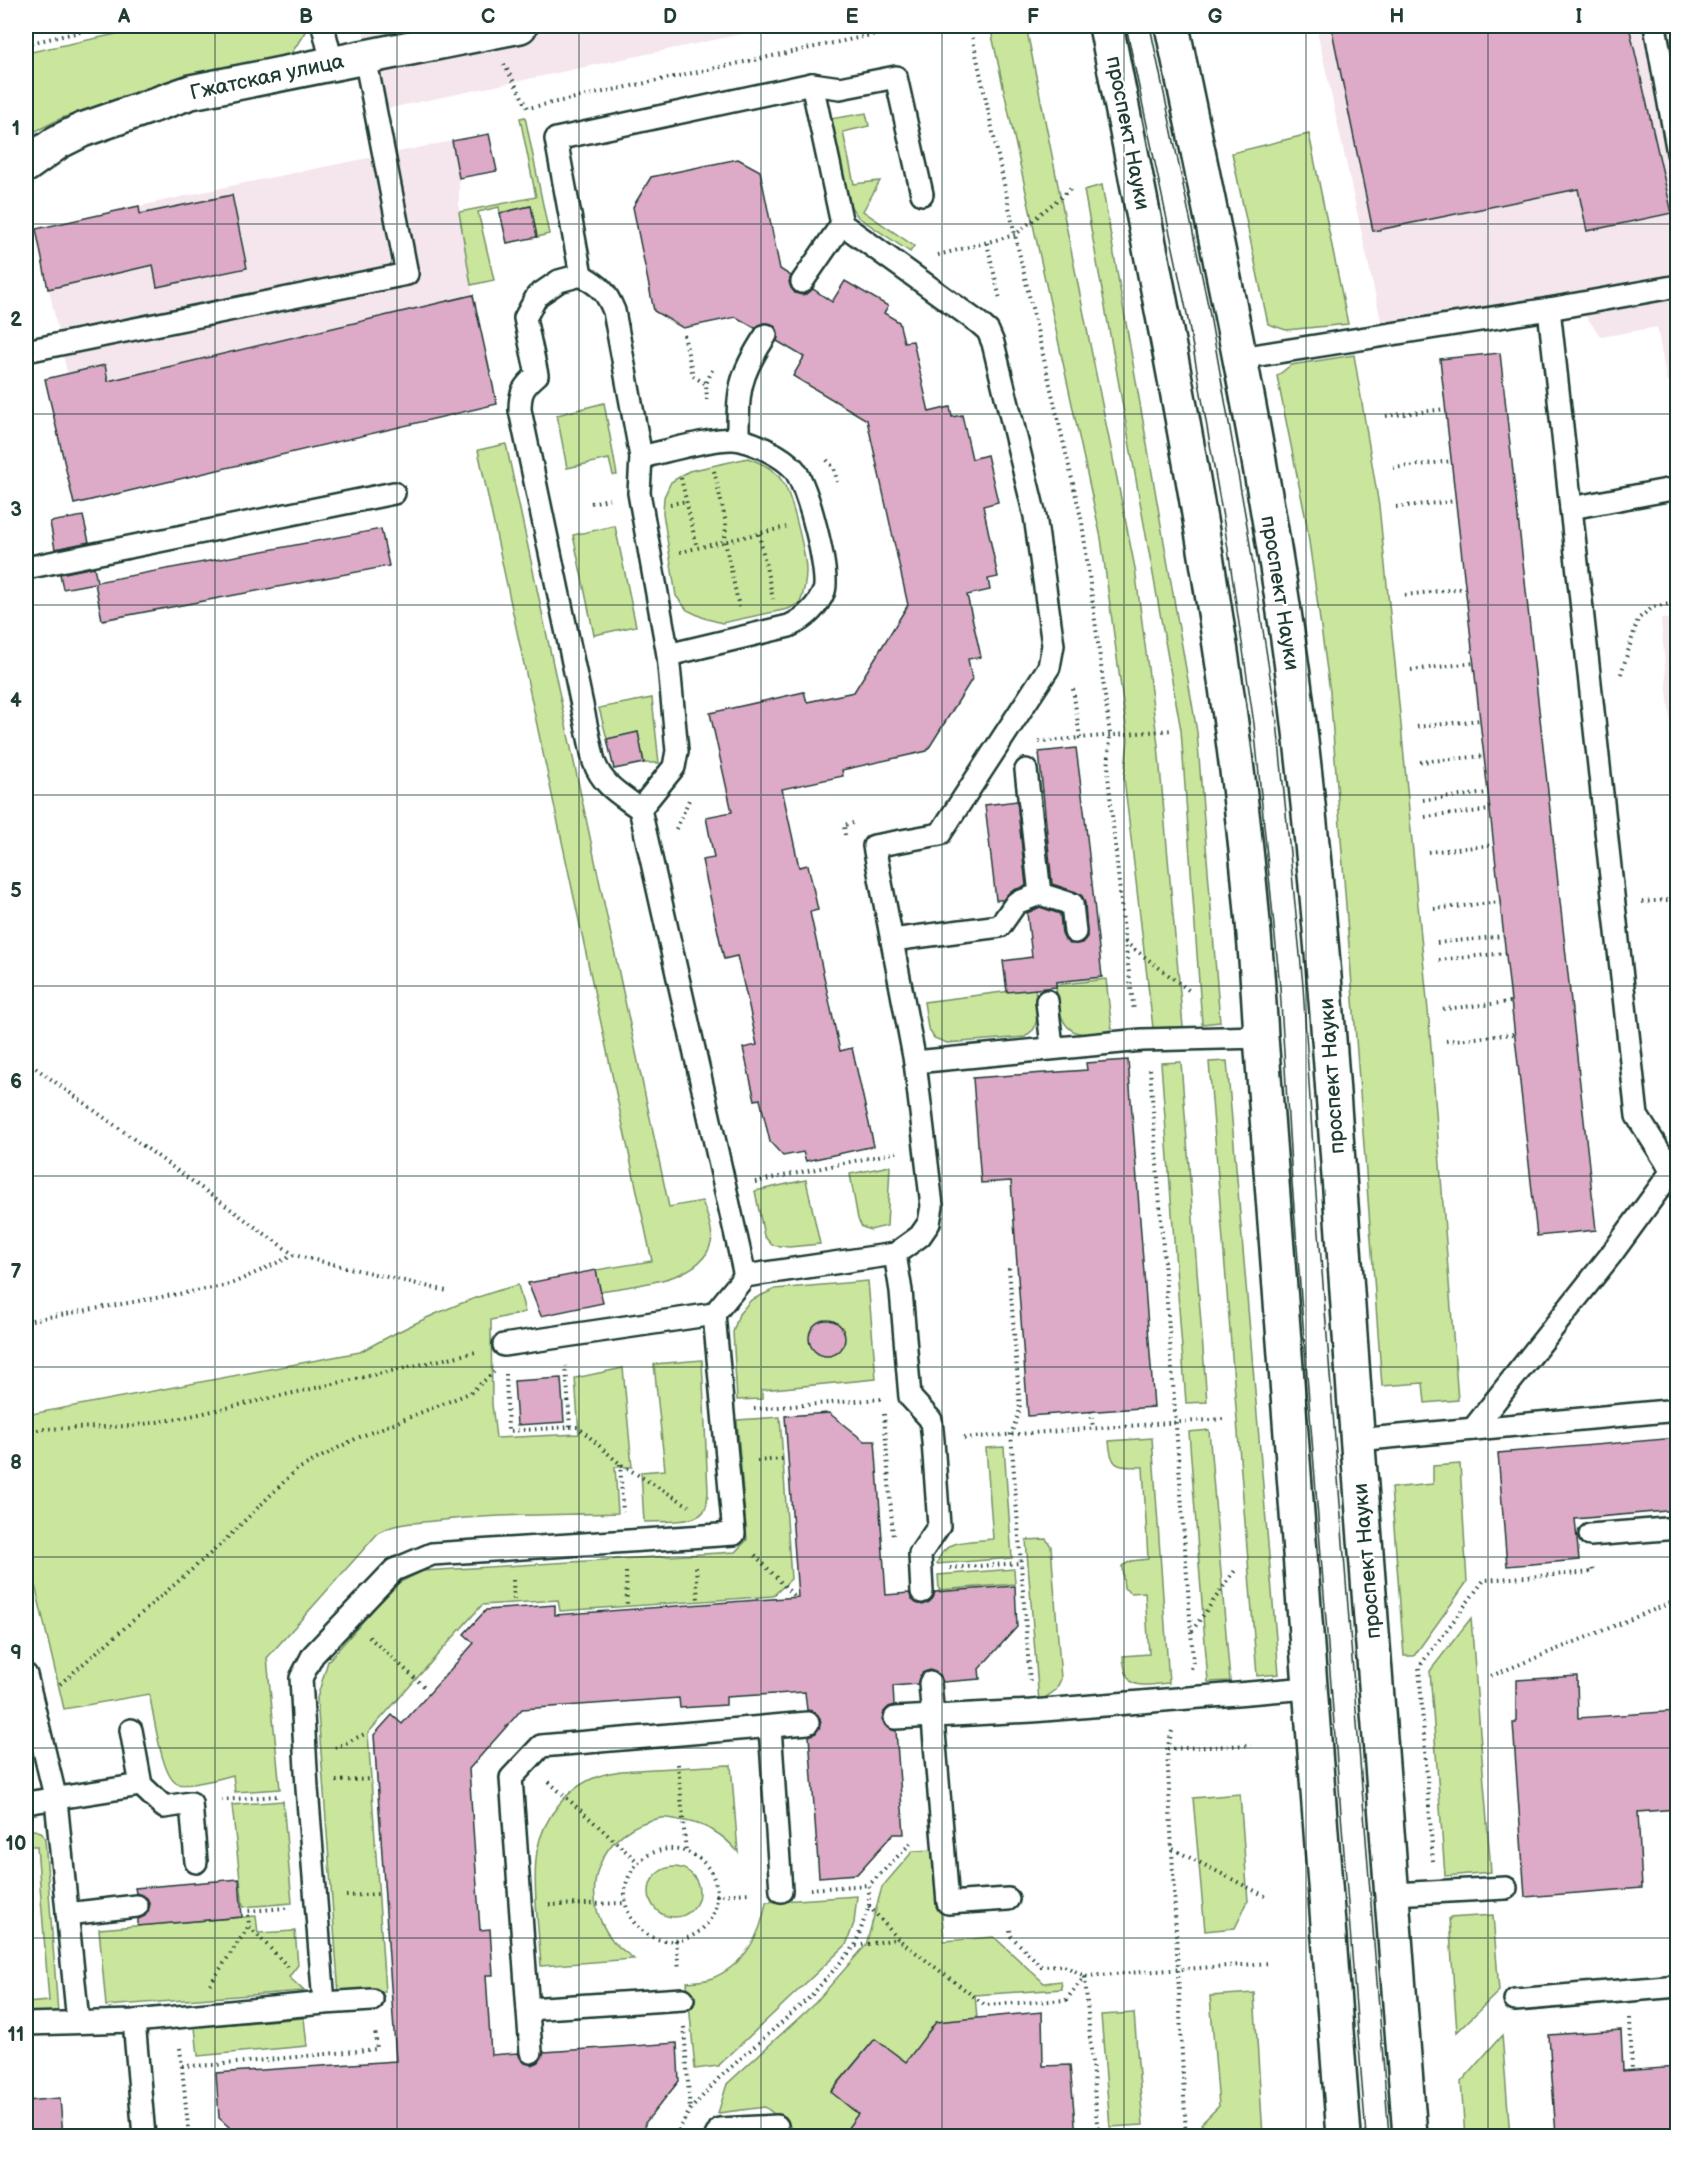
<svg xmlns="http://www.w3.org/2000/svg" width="1703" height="2162" viewBox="0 0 1703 2162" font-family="'Balsamiq Sans',sans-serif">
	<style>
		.built { fill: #f5e6ee }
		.green { fill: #cae59c; stroke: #749168; stroke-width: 1.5 }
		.building { fill: #ddaac7; stroke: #1f3d34; stroke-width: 1.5 }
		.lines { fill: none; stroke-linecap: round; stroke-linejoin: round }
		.service-casing { stroke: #1f3d34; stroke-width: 26 }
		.minor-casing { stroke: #1f3d34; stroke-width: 38 }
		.secondary-casing { stroke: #1f3d34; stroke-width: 38 }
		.path { stroke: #1f3d34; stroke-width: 4; stroke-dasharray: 1.5 4.5; stroke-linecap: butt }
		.service { stroke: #fff; stroke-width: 21 }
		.minor { stroke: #fff; stroke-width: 33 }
		.secondary { stroke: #fff; stroke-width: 33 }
		.tram { stroke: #1f3d34; stroke-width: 1.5 }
		.grid { fill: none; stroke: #1f3d34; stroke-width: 1.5; stroke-opacity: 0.55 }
		.labels { text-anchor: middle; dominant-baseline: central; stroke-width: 4.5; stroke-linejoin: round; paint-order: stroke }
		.street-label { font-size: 21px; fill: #1f3d34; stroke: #fff }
		.neatline { fill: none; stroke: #1f3d34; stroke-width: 2 }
		.grid-label { font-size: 20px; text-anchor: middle; font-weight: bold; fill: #1f3d34 }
	</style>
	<rect width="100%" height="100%" fill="#fff"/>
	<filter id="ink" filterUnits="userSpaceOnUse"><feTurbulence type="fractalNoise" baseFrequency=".0167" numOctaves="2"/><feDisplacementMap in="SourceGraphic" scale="12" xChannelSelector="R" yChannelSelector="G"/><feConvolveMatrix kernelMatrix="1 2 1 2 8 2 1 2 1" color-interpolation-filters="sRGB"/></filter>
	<g filter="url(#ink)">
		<g class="built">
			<path d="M362,26H781L381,110Z"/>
			<path d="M1316,26H1677V380L1667,382L1657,327L1601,337L1572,297L1383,330Z"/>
			<path d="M452,141L459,178V212L471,285L497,404L74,503L45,379L67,373L36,229L230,186Z"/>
			<path d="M1677,618H1678L1677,805L1661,619Z"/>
		</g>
		<g class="green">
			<path d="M154,26H304L305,32L291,54L172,81L62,118L26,136V53Z"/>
			<path d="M990,26H1026L1135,568L1158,745L1183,1027L1153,1028L1124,778L1128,740L1101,538Z"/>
			<path d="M866,113L869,126L843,132L854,184L880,181L863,211L914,246L910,252L858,217L851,207L830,119Z"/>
			<path d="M525,117L549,234L537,237L530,206L500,213L499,207L478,212L494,280L471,285L459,212L536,197L520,118Z"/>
			<path d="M1309,134L1348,324L1286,330L1268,324L1232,153Z"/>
			<path d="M1102,185L1197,732L1220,1022L1202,1024L1181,730L1084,190Z"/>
			<path d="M1354,355L1379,506L1397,683L1429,1021L1458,1400L1425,1403L1423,1383L1382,1386L1330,692L1306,520L1277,376L1291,365Z"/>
			<path d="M604,403L617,475H613L609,459L567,468L557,415Z"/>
			<path d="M506,444L669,1207L702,1201C706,1211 714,1233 711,1243C701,1282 634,1285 600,1291L596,1270L652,1261L478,450Z"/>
			<path d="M748,458C761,463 774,468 782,481C791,492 806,555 806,571C806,582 804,592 800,603L788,609L722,623L704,618L687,610L676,596L663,513L664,497L671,482L689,471Z"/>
			<path d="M615,526L636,626L594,635L573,535Z"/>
			<path d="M652,698L659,763H644L638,733L607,739L599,708Z"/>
			<path d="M1106,979L1112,1030C1103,1031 1088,1036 1079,1033C1059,1029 1057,1001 1056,985Z"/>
			<path d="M1035,988L1038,1016L1034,1029L1025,1037L947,1043L934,1038L928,1028L924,1002Z"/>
			<path d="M1227,1061L1279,1674L1257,1676L1209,1062Z"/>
			<path d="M1181,1062L1207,1402L1186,1403L1161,1063Z"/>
			<path d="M890,1166L887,1226L870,1230L862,1227L858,1219L850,1174Z"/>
			<path d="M806,1180L820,1244L789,1247L772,1245L764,1236L755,1191Z"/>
			<path d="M868,1281L876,1379L762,1390V1399L737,1400L733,1332L739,1314L751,1300L775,1289Z"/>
			<path d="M518,1285L525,1312L491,1320L492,1404L496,1438L579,1434L575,1378L623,1368L632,1467H615L618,1513C556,1515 494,1514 433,1521C414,1523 396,1523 379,1532L267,1658L280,1789L235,1792L233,1775C223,1778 187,1787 178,1784C161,1779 154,1712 149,1694L64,1709L26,1546V1415L360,1352C411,1324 462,1299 518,1285Z"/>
			<path d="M702,1360L708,1492C707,1498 708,1506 704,1511C696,1524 659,1521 644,1522L641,1472L665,1470L654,1364Z"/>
			<path d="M780,1417L791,1579L773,1596L560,1611L558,1600L482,1605L368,1733L385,1992L339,1995L317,1698L328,1661L396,1584L423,1571L735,1552L747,1540L737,1420Z"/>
			<path d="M1209,1430L1230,1681L1208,1682L1189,1432Z"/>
			<path d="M1152,1438L1169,1683C1139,1685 1126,1693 1123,1656L1149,1654L1145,1592L1131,1593L1124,1588L1122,1566L1131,1561L1148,1559L1143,1467C1119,1466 1111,1470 1109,1441Z"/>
			<path d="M1004,1447L1012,1558L937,1564C943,1537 972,1542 993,1539L986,1448Z"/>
			<path d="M1460,1464L1467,1582L1414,1656H1404L1391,1488L1433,1484V1466Z"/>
			<path d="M1046,1539L1051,1546L1061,1679L1056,1690L1039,1702L1026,1540Z"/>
			<path d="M1014,1569L1015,1584L939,1590L938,1575Z"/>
			<path d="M1471,1618L1491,1872L1445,1876L1430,1671Z"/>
			<path d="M731,1765L738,1852C722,1833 704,1823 679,1820C674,1819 666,1817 661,1818C600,1828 574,1893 613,1941C619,1948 628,1954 634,1959L541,1966C539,1932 532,1883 537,1851C543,1818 567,1787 599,1776C616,1770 635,1770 653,1769C679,1768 705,1766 731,1765Z"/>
			<path d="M1240,1794L1248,1901L1235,1928L1205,1931L1193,1798Z"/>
			<path d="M283,1801L292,1903L243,1907L232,1805Z"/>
			<path d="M34,1830L41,1832L45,1839L58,2013L26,2016V2003L49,2001L37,1846H26V1831Z"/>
			<path d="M937,1850L944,1941L994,1937L1044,1983L1061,1981L1062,1989L975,1995L977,2018L906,2062L875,2039L831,2091L858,2114L844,2134V2136H803L765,2107L718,2113L727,2084L815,2003L866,1945L882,1887L913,1851Z"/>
			<circle cx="674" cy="1892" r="25"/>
			<path d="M857,1896L854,1923L846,1945L718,2066L695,2069L687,1982C694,1981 703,1981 710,1979C744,1966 761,1936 766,1902Z"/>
			<path d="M1493,1915L1499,1991L1457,2032L1449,1918Z"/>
			<path d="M256,1916L258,1933L295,1931L298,1965L289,1977L304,1991L106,2006L99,1929Z"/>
			<path d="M1254,1993L1263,2136H1214L1201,2124L1219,2106L1210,1996Z"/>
			<path d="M1134,2013L1143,2125L1110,2127L1101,2015Z"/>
			<path d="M304,2018L307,2046L198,2056L195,2027Z"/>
			<path d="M1502,2035L1510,2136H1465L1461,2082Z"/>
		</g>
		<g class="building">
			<path d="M1331,26H1629L1672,213L1587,231L1578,189L1373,231Z"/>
			<path d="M489,134L497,171L459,178L452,141Z"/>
			<path d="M738,159L760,171L780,269L791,276L789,282L791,288L795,293L802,295L808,293L813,289L832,302L845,281L888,306L884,313L899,322L904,342L913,341L929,412L950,407L952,417L962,415L972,459L987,455L998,502L983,506L998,577L988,579L990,590L967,595L981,657L968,659L972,679L927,751L842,770L843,776L782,789L799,867L808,865L818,910L810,912L840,1051L852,1048L874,1146L806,1161L803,1152L783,1156L770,1142L760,1099L755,1100L743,1048L757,1045L749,1006L737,956L724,959L702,860L714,858L706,817L732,812L710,713L804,692L807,702L854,692L908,605L867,420L793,376L804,357L777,341V330L772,324H761L755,328L736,317L683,328L654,311L633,207L651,177Z"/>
			<path d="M232,195L247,268L157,287L153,265L48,289L36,229L139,206L140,214Z"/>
			<path d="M531,206L537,237L507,243L500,213Z"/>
			<path d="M473,295L497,404L74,504L45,379L105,365L108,381Z"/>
			<path d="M1500,353L1596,1230L1537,1236L1440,359Z"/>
			<path d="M83,516L89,542L55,549L50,522Z"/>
			<path d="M381,529L389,566L102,620L95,583L63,589L60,574L94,567L97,582Z"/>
			<path d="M638,732L644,763L614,769L607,739Z"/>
			<path d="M1076,748L1085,818L1102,977L1056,982V987L1007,992L1003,961L1032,957L1027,913L1040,907L1060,914L1062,934L1065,940L1070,944L1082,943L1087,937L1085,903L1082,896L1076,892L1052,884L1039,752Z"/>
			<path d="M1017,801L1026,886L1011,891L1003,900H996L985,805Z"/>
			<path d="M1128,1060L1154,1407L1028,1416L1011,1181L981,1183L973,1078L1087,1070L1086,1063Z"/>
			<path d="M596,1270L603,1303L541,1316L528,1283Z"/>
			<circle cx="827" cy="1338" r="18"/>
			<path d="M561,1378L564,1422L517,1425L514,1381Z"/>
			<path d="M829,1413L864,1441H875L886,1595L909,1593L916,1603L923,1605L933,1598L935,1592L1015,1586L1017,1627L979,1669L980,1679L943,1682L940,1675L930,1670L922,1673L917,1684L893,1686L894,1705L889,1707L884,1712L882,1719L889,1729L896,1731L904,1834H893L857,1874L819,1877L809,1736L816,1733L821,1722L818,1715L813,1711L807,1710L805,1692L726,1697V1705L680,1708L679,1698L522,1709L469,1769L480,1930L490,1929L493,1975H486L491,2055L518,2053L525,2063L532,2065L539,2062L544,2052L677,2043L679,2081L645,2123V2133L593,2136H239L219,2118L216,2073L396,2061L374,1735L392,1715L402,1724L474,1643L464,1634L486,1610L555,1605V1615L798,1597L785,1416Z"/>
			<path d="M1677,1438V1510L1575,1519L1579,1560L1507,1566L1498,1453Z"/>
			<path d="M1577,1676L1578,1718L1677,1711V1809L1638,1812L1642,1888L1525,1897L1513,1723H1516V1680Z"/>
			<path d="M239,1879L242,1917L138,1926V1919L145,1916L150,1905L147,1898L136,1893L135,1888Z"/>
			<path d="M1042,2012L1043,2066L1070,2065L1076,2136H842L858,2114L831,2092L875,2039L906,2062L936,2022Z"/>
			<path d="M1621,2030L1623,2071L1677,2067V2136H1556L1549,2035Z"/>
			<path d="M60,2098L63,2136H26V2101Z"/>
		</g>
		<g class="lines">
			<defs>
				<g id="service">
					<path d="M323,26L332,63"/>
					<path d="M1655,26L1678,153"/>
					<path d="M812,84L840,88L896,77L922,194"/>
					<path d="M581,275C600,286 606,291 614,311L641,457L639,493L668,655L677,751L674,767L640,809"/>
					<path d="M802,282L842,224"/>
					<path d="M1549,309L1678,286"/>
					<path d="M26,351L407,274L365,57"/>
					<path d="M1240,358L1549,309L1571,508L1678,488"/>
					<path d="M738,439C738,391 738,377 766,335"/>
					<path d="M641,457C664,452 720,435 741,440C757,444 782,456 793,468C807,482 830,574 824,591C817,608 804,619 789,626L668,655"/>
					<path d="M1571,508L1637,1116L1672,1171"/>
					<path d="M26,568L394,493"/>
					<path d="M1040,894L1072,904L1075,932"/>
					<path d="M892,940L1000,926L1016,903L1040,894L1026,770"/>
					<path d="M1047,1001L1052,1047"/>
					<path d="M895,1254L901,1291L910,1397L931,1420L933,1441L939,1526L920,1554L922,1592"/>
					<path d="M745,1276L640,809C620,794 603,786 594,762L520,410C520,392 523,387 537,375L525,318L537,296L559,281L581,275L556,139L812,84L842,224L979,323L988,331L993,343L1035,516L1053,645L1049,667L940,834L874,846L915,1062"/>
					<path d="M504,1345L714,1314L745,1276L895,1254L920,1236L929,1223L932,1206L915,1062L1142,1040L1261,1037"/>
					<path d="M1473,1429L1610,1256L1672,1171H1678"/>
					<path d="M1357,1440L1678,1410"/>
					<path d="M1590,1535L1678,1528"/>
					<path d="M26,1675L56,1800L78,2022"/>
					<path d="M930,1683L948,1903L1008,1899"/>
					<path d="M895,1718L1032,1711L1309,1688"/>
					<path d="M770,1727L781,1891"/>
					<path d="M131,1730L141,1785L164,1807L191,1803L196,1862"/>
					<path d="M26,1803L141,1785"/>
					<path d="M1393,1894L1506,1888"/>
					<path d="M67,1914L137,1906"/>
					<path d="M1515,2000L1678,1986"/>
					<path d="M324,2003L372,2000"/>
					<path d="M528,2009L683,1999"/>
					<path d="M134,2021L144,2136"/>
					<path d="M26,2024L134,2021L324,2003L307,1788L301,1678L313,1655L394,1570L432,1554L734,1534L714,1314"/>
					<path d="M531,2052L511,1778L541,1746L808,1723"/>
					<path d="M716,2136L720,2129L777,2126"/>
				</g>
				<path id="minor" d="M26,165L58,142L82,130L191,92L520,26"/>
				<g id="secondary">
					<path d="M1106,26C1172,360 1243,695 1261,1037L1344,2136"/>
					<path d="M1172,26C1218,249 1267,472 1296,698C1326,942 1339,1188 1357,1433C1374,1668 1394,1902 1410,2136"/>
				</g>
			</defs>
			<use href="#service" class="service-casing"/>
			<use href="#minor" class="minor-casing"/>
			<use href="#secondary" class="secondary-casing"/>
			<g class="path">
				<path d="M970,26L1015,235L1082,522L1110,734L1108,775L1125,942L1134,1011"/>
				<path d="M26,44L107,26"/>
				<path d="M504,64L528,108L914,26"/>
				<path d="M987,243L1000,299H998"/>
				<path d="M938,255L1015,235L1073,187"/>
				<path d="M684,335L693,376L706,384"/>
				<path d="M707,400L706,384L713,368"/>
				<path d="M1386,416L1446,409"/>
				<path d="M827,460L834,468L837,482"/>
				<path d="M1393,468L1452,461"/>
				<path d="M714,471L726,523L725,542L739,607"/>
				<path d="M681,478L697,548"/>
				<path d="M591,503L609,499"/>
				<path d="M670,504L687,501"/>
				<path d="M1396,507L1456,501"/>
				<path d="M759,534L773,599"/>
				<path d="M680,552L786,527"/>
				<path d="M1405,595L1466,588"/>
				<path d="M1411,670L1474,663"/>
				<path d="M1621,674L1638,619L1653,607L1678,602"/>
				<path d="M1073,689L1080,738L1173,730"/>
				<path d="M1417,727L1480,720"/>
				<path d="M1039,742L1080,738"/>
				<path d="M1420,762L1484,756"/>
				<path d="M1423,800L1488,793"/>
				<path d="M1425,817L1490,810"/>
				<path d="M676,829L689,800"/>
				<path d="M845,835L844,825L853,823"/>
				<path d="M1428,852L1494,845"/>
				<path d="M1642,902L1678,899"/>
				<path d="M1434,909L1500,902"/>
				<path d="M1125,942L1191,992"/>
				<path d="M1437,943L1504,936"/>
				<path d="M1439,960L1506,953"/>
				<path d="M1443,1009L1511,1002"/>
				<path d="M1446,1041L1514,1034"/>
				<path d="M26,1061L294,1255"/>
				<path d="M1150,1069L1191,1631L1193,1661L1191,1669"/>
				<path d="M755,1182L897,1152"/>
				<path d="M1009,1268L1020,1410L1011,1434L1030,1682"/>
				<path d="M26,1321L229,1285L294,1255L447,1291"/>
				<path d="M506,1374L508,1431L570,1427L566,1366"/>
				<path d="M754,1409L881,1399"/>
				<path d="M1091,1411L1093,1429"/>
				<path d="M884,1414L893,1538"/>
				<path d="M570,1427H578L620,1464L689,1506"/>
				<path d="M26,1434L41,1429L131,1426L177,1419L476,1352"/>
				<path d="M964,1438L1223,1419"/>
				<path d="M757,1461L783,1459"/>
				<path d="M620,1464L623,1512"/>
				<path d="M755,1555L794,1596"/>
				<path d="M696,1567L698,1601"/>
				<path d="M950,1568L1021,1563"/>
				<path d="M626,1572L627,1606"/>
				<path d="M513,1580L514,1602"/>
				<path d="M1192,1631L1236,1569"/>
				<path d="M369,1637L425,1687"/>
				<path d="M1491,1676L1678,1600"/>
				<path d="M60,1684L220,1545L296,1470L357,1438L470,1393L494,1372"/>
				<path d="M1172,1731L1167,1749L1186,2136"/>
				<path d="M335,1748L367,1733"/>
				<path d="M1167,1749L1251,1745"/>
				<path d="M678,1764L686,1852"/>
				<path d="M336,1781L371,1779"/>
				<path d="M549,1782L638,1862"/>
				<path d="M221,1800L277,1796"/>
				<path d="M1173,1849L1265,1896"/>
				<circle cx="671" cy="1895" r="46"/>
				<path d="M1433,1861L1419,1667L1484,1580L1593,1572L1592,1566"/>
				<path d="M810,1889L869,1885"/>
				<path d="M716,1895L752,1893"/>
				<path d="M346,1896L379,1894"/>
				<path d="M549,1905L626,1903"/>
				<path d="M869,1906L898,1939L985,2005L1066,2000L1085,1976"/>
				<path d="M286,1908L248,1911L249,1926L290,1969"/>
				<path d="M1010,1930L1011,1936L1041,1966L1062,1965L1085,1976L1270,1963"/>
				<path d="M676,1940L679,1969"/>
				<path d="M856,1946L898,1939"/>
				<path d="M1085,1977L1098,2136"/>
				<path d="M210,1984L249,1926"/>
				<path d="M1630,2018L1632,2071"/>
				<path d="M684,2027L690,2110"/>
				<path d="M180,2048L189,2136"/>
				<path d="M182,2066L215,2065L377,2049L375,2029"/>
				<path d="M675,2136L690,2110L719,2078L810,1997L855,1946L869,1906V1885L913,1841"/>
			</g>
			<use href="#service" class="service"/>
			<use href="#minor" class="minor"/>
			<use href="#secondary" class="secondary"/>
			<g class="tram">
				<path d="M1126,26L1187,314L1225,529L1254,724L1280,987L1292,1182L1366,2136"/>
				<path d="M1150,26L1209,310L1247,525L1277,722L1303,985L1315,1181L1389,2136"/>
			</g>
		</g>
	</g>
	<path class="grid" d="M215,26V2136M397,26V2136M579,26V2136M761,26V2136M942,26V2136M1124,26V2136M1306,26V2136M1488,26V2136M26,224H1678M26,414H1678M26,605H1678M26,795H1678M26,986H1678M26,1176H1678M26,1367H1678M26,1557H1678M26,1748H1678M26,1938H1678"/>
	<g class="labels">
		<g class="street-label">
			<text transform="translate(267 77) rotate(-12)">Гжатская улица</text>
			<text transform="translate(1128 133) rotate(79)">проспект Науки</text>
			<text transform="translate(1280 593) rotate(81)">проспект Науки</text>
			<text transform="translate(1332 1076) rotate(-94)">проспект Науки</text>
			<text transform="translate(1367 1561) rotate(-95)">проспект Науки</text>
		</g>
	</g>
	<rect width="1703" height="2162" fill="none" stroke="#fff" stroke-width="66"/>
	<rect x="33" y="33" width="1637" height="2096" class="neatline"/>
	<g class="grid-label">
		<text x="124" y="23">A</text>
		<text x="306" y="23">B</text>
		<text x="488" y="23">C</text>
		<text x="670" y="23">D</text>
		<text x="852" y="23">E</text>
		<text x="1033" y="23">F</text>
		<text x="1215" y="23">G</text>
		<text x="1397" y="23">H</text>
		<text x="1579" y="23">I</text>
		<text x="16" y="135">1</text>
		<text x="16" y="326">2</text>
		<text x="16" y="516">3</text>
		<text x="16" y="707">4</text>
		<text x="16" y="897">5</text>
		<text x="16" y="1088">6</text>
		<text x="16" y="1278">7</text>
		<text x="16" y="1469">8</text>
		<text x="16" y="1659">9</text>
		<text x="16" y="1850">10</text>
		<text x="16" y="2041">11</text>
	</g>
</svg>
